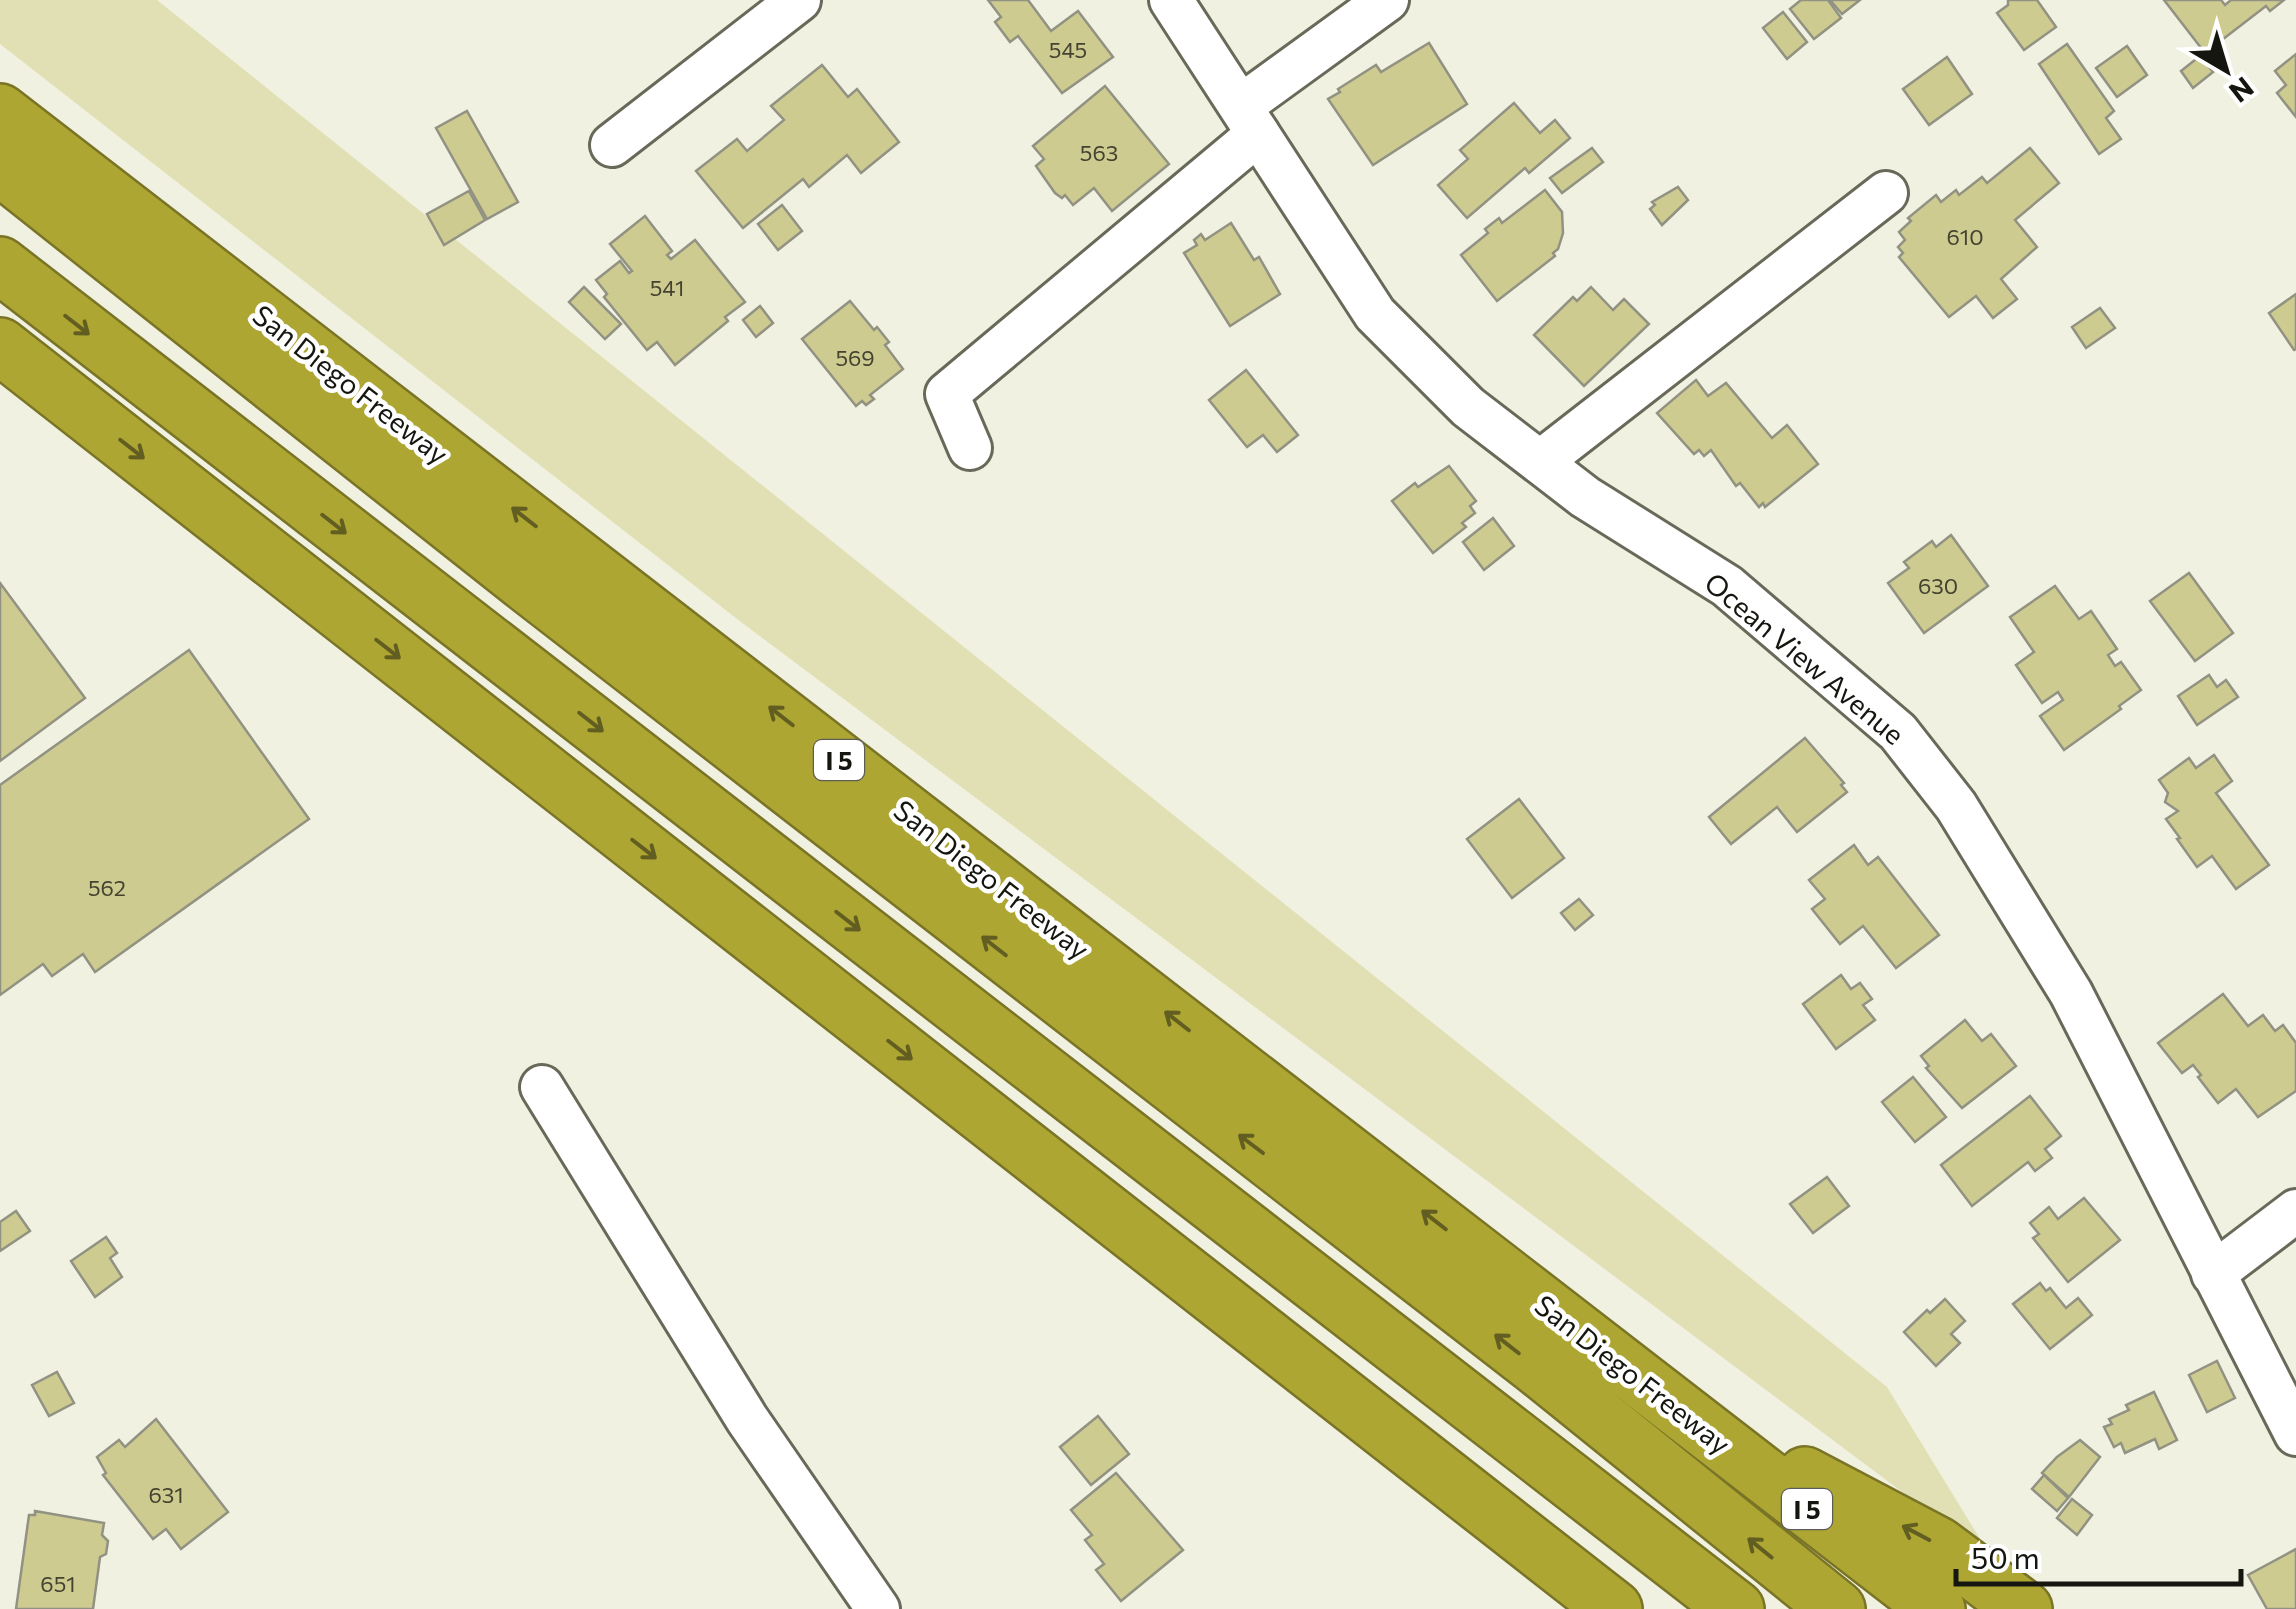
<svg xmlns="http://www.w3.org/2000/svg" width="2296" height="1609" viewBox="0 0 2296 1609" font-family="Commissioner,sans-serif">
	<style>
		.green { fill: #e1e0b5 }
		.building { fill: #cecb91; stroke: #929283; stroke-width: 2.5 }
		.lines { fill: none; stroke-linecap: round; stroke-linejoin: round }
		.minor-casing { stroke: #69695a; stroke-width: 48 }
		.highway-casing { stroke: #797426; stroke-width: 60 }
		.minor { stroke: #fff; stroke-width: 42 }
		.highway { stroke: #aea632; stroke-width: 55 }
		.oneway { stroke: #625e21 }
		.labels { text-anchor: middle; dominant-baseline: central; stroke-width: 9; stroke-linejoin: round; paint-order: stroke }
		.number-label { font-size: 22px; fill: #444330 }
		.shield { fill: #fff; stroke: #5c5c58; stroke-width: 2.5 }
		.shield-label { font-size: 25px; font-weight: bold; fill: #161610 }
		.street-label { font-size: 28px; fill: #161610; stroke: #fff }
	</style>
	<rect width="100%" height="100%" fill="#f1f1e1"/>
	<path class="green" d="M0,0H157L1887,1387L1993,1560L741,622L0,44Z"/>
	<g class="building">
		<path d="M988,0H1028L1051,31L1078,11L1113,57L1062,93L1018,36L1010,42L995,22L1001,17Z"/>
		<path d="M1801,0H1828L1841,18L1814,39L1790,9Z"/>
		<path d="M1830,0H1860L1842,14Z"/>
		<path d="M2008,0H2037L2056,27L2024,50L1997,13L2008,5Z"/>
		<path d="M2164,0H2221L2225,5L2231,0H2284L2270,11L2266,6L2205,53Z"/>
		<path d="M1783,12L1807,42L1787,59L1763,28Z"/>
		<path d="M1429,43L1467,104L1373,165L1328,99L1340,92L1338,89L1376,65L1381,72Z"/>
		<path d="M2067,44L2114,111L2106,118L2121,139L2099,154L2039,64Z"/>
		<path d="M2127,46L2147,75L2117,97L2096,68Z"/>
		<path d="M2296,54V117L2277,93L2286,85L2275,71Z"/>
		<path d="M2200,56L2213,72L2193,88L2181,71Z"/>
		<path d="M1947,57L1972,94L1929,125L1903,89Z"/>
		<path d="M822,65L848,97L857,89L899,142L861,173L847,155L809,187L803,179L743,228L696,171L737,139L747,151L784,120L771,106Z"/>
		<path d="M1105,86L1169,164L1112,211L1094,188L1073,205L1065,195L1062,198L1055,193L1036,166L1044,159L1033,146Z"/>
		<path d="M1514,103L1540,133L1555,120L1570,138L1529,173L1525,168L1467,218L1438,185L1468,159L1460,150Z"/>
		<path d="M467,111L518,202L487,219L436,128Z"/>
		<path d="M1592,148L1603,162L1562,193L1550,178Z"/>
		<path d="M2030,148L2059,183L2015,220L2037,247L2001,279L2017,299L1993,318L1976,296L1949,317L1899,257L1903,253L1898,247L1905,240L1899,232L1911,221L1908,218L1936,195L1941,202L1956,190L1959,195L1982,177L1987,183Z"/>
		<path d="M1678,187L1688,200L1662,225L1650,209L1655,205L1652,202Z"/>
		<path d="M1545,190L1562,212L1563,233L1558,249L1553,253L1555,256L1497,301L1461,255L1488,233L1485,229L1499,218L1502,223Z"/>
		<path d="M469,191L485,220L444,245L427,214Z"/>
		<path d="M782,205L802,231L778,250L758,224Z"/>
		<path d="M645,216L672,251L667,255L671,259L695,240L745,302L725,317L728,321L675,365L657,342L647,350L604,297L607,294L596,280L620,261L629,273L632,271L610,244Z"/>
		<path d="M1231,223L1254,260L1259,257L1280,294L1230,326L1184,253L1197,245L1194,240L1201,234L1205,240Z"/>
		<path d="M584,287L621,324L605,339L569,302Z"/>
		<path d="M1591,287L1613,310L1624,299L1649,324L1584,386L1534,335L1573,297L1577,301Z"/>
		<path d="M2296,294V349L2294,350L2269,313Z"/>
		<path d="M850,301L874,330L877,327L889,342L885,345L903,369L870,395L874,399L866,405L862,401L856,406L802,339Z"/>
		<path d="M760,306L773,323L756,337L743,320Z"/>
		<path d="M2100,308L2115,328L2086,348L2072,327Z"/>
		<path d="M1246,370L1298,435L1277,452L1263,435L1247,447L1209,400Z"/>
		<path d="M1696,380L1708,396L1726,383L1772,438L1787,425L1818,464L1765,507L1763,503L1759,507L1740,483L1736,486L1711,450L1704,456L1699,450L1694,454L1657,413Z"/>
		<path d="M1449,466L1476,501L1470,506L1475,513L1462,523L1466,527L1433,553L1392,501L1415,483L1418,487Z"/>
		<path d="M1493,518L1514,546L1484,570L1463,542Z"/>
		<path d="M1951,535L1988,586L1924,633L1888,583L1909,568L1904,562L1932,541L1936,547Z"/>
		<path d="M2189,573L2233,633L2195,661L2150,601Z"/>
		<path d="M0,583L85,698L0,761Z"/>
		<path d="M2055,586L2079,619L2091,611L2117,649L2108,655L2115,666L2121,662L2141,690L2119,706L2121,709L2064,750L2040,716L2063,700L2058,692L2042,703L2016,665L2034,652L2010,617Z"/>
		<path d="M189,650L309,819L95,972L83,954L52,976L43,964L0,995V785Z"/>
		<path d="M2209,675L2217,687L2226,680L2238,697L2197,725L2178,696Z"/>
		<path d="M1805,738L1844,783L1841,785L1847,792L1797,832L1777,807L1731,844L1709,817Z"/>
		<path d="M2214,755L2232,781L2216,793L2269,865L2236,889L2212,856L2197,867L2177,839L2180,838L2166,819L2178,811L2165,802L2168,793L2159,780L2189,758L2196,768Z"/>
		<path d="M1519,799L1564,858L1512,898L1467,839Z"/>
		<path d="M1854,845L1868,865L1878,857L1939,935L1896,968L1863,926L1840,944L1812,909L1825,899L1809,880Z"/>
		<path d="M1579,899L1593,915L1575,930L1561,913Z"/>
		<path d="M1841,975L1851,989L1860,983L1872,999L1863,1005L1875,1020L1836,1049L1803,1004Z"/>
		<path d="M2223,994L2248,1026L2263,1015L2275,1031L2283,1025L2296,1043V1091L2258,1117L2236,1089L2218,1103L2198,1077L2201,1075L2193,1065L2182,1073L2158,1043Z"/>
		<path d="M1965,1020L1982,1041L1991,1034L2016,1066L1962,1108L1926,1068L1929,1066L1921,1056Z"/>
		<path d="M1913,1077L1946,1117L1915,1142L1882,1102Z"/>
		<path d="M2030,1096L2061,1136L2045,1149L2052,1158L2035,1171L2028,1162L1972,1206L1941,1165Z"/>
		<path d="M1827,1177L1849,1206L1813,1233L1790,1204Z"/>
		<path d="M2084,1198L2120,1240L2068,1282L2033,1238L2039,1234L2030,1223L2049,1207L2058,1219Z"/>
		<path d="M16,1211L30,1231L0,1251V1222Z"/>
		<path d="M106,1237L117,1253L110,1258L122,1277L95,1297L71,1261Z"/>
		<path d="M2040,1283L2046,1291L2050,1288L2066,1308L2078,1298L2092,1315L2050,1349L2013,1304Z"/>
		<path d="M1945,1299L1965,1321L1951,1334L1960,1343L1936,1366L1904,1332L1927,1310L1930,1313Z"/>
		<path d="M2217,1361L2235,1398L2207,1412L2189,1375Z"/>
		<path d="M57,1372L74,1403L49,1416L32,1385Z"/>
		<path d="M2154,1392L2177,1440L2159,1449L2155,1439L2125,1453L2121,1443L2114,1447L2104,1427L2112,1424L2109,1419L2129,1410L2126,1405Z"/>
		<path d="M1098,1416L1129,1454L1091,1485L1060,1447Z"/>
		<path d="M156,1419L228,1512L181,1549L166,1529L153,1539L103,1475L106,1473L97,1457L119,1440L125,1447Z"/>
		<path d="M2080,1440L2100,1457L2069,1497L2042,1473L2057,1457Z"/>
		<path d="M1116,1473L1183,1550L1121,1601L1096,1570L1104,1564L1085,1540L1092,1535L1071,1510Z"/>
		<path d="M2044,1475L2068,1498L2057,1511L2032,1489Z"/>
		<path d="M2072,1499L2092,1515L2077,1535L2057,1518Z"/>
		<path d="M35,1511L104,1523L102,1535L108,1541L106,1554L100,1557L93,1609H16L29,1515H35Z"/>
		<path d="M2296,1549V1609H2267L2248,1575Z"/>
	</g>
	<g class="lines">
		<defs>
			<g id="minor">
				<path d="M1171,0L1375,314L1468,407L1585,497L1727,586L1898,732L1956,806L2071,993L2296,1434"/>
				<path d="M1241,106L1387,0"/>
				<path d="M612,145L799,0"/>
				<path d="M970,448L947,394L1258,134"/>
				<path d="M1540,462L1886,193"/>
				<path d="M542,1087L747,1419L878,1609"/>
				<path d="M2213,1274L2296,1211"/>
			</g>
			<g id="highway">
				<path d="M0,112L1937,1609"/>
				<path d="M0,167L524,582L1537,1367L1837,1609"/>
				<path d="M0,265L1736,1609"/>
				<path d="M0,346L1614,1609"/>
				<path d="M1805,1475L1938,1545L2024,1609"/>
			</g>
		</defs>
		<use href="#minor" class="minor-casing"/>
		<use href="#highway" class="highway-casing"/>
		<use href="#minor" class="minor"/>
		<use href="#highway" class="highway"/>
	</g>
	<defs><path id="oneway-shaft" d="M-6 0H5M1.5-3L5.5 0L1.5 3" fill="none" stroke-width="1.6" stroke-linecap="round" stroke-linejoin="round" transform="scale(2.5)"/></defs>
	<g class="oneway">
		<use href="#oneway-shaft" transform="translate(77 325) rotate(38)"/>
		<use href="#oneway-shaft" transform="translate(132 449) rotate(38)"/>
		<use href="#oneway-shaft" transform="translate(524 517) rotate(-142)"/>
		<use href="#oneway-shaft" transform="translate(334 524) rotate(38)"/>
		<use href="#oneway-shaft" transform="translate(388 649) rotate(38)"/>
		<use href="#oneway-shaft" transform="translate(781 716) rotate(-142)"/>
		<use href="#oneway-shaft" transform="translate(591 722) rotate(38)"/>
		<use href="#oneway-shaft" transform="translate(644 849) rotate(38)"/>
		<use href="#oneway-shaft" transform="translate(848 921) rotate(38)"/>
		<use href="#oneway-shaft" transform="translate(994 946) rotate(-142)"/>
		<use href="#oneway-shaft" transform="translate(1177 1021) rotate(-142)"/>
		<use href="#oneway-shaft" transform="translate(900 1050) rotate(38)"/>
		<use href="#oneway-shaft" transform="translate(1251 1144) rotate(-143)"/>
		<use href="#oneway-shaft" transform="translate(1434 1220) rotate(-142)"/>
		<use href="#oneway-shaft" transform="translate(1507 1344) rotate(-142)"/>
		<use href="#oneway-shaft" transform="translate(1916 1533) rotate(-152)"/>
		<use href="#oneway-shaft" transform="translate(1760 1548) rotate(-141)"/>
	</g>
	<g class="labels">
		<g class="number-label">
			<text x="1068" y="49">545</text>
			<text x="1099" y="152">563</text>
			<text x="1965" y="236">610</text>
			<text x="667" y="287">541</text>
			<text x="855" y="357">569</text>
			<text x="1938" y="585">630</text>
			<text x="107" y="887">562</text>
			<text x="166" y="1494">631</text>
			<text x="58" y="1583">651</text>
		</g>
		<g class="shield">
			<rect x="814" y="740" width="50" height="40" rx="8"/>
			<rect x="1782" y="1489" width="50" height="40" rx="8"/>
		</g>
		<g class="shield-label">
			<text x="839" y="760">I 5</text>
			<text x="1807" y="1509">I 5</text>
		</g>
		<g class="street-label">
			<text transform="translate(351 384) rotate(38)">San Diego Freeway</text>
			<text transform="translate(1805 658) rotate(40)">Ocean View Avenue</text>
			<text transform="translate(992 879) rotate(38)">San Diego Freeway</text>
			<text transform="translate(1633 1374) rotate(38)">San Diego Freeway</text>
		</g>
	</g>
	<g transform="translate(2226 70) rotate(142)" stroke="#ffffff" stroke-width="8" paint-order="stroke">
	<path d="M0-8L18 38L0 25L-18 38Z" fill="#161610"/>
	<text y="-15" font-size="28" font-weight="bold" text-anchor="middle" fill="#161610">N</text>
	</g>
	<path d="M1956 1569v15h285v-15" fill="none" stroke="#161610" stroke-width="5"/>
	<text x="1971" y="1569" font-size="30" fill="#161610" stroke="#ffffff" stroke-width="8" paint-order="stroke">50 m</text>
</svg>
